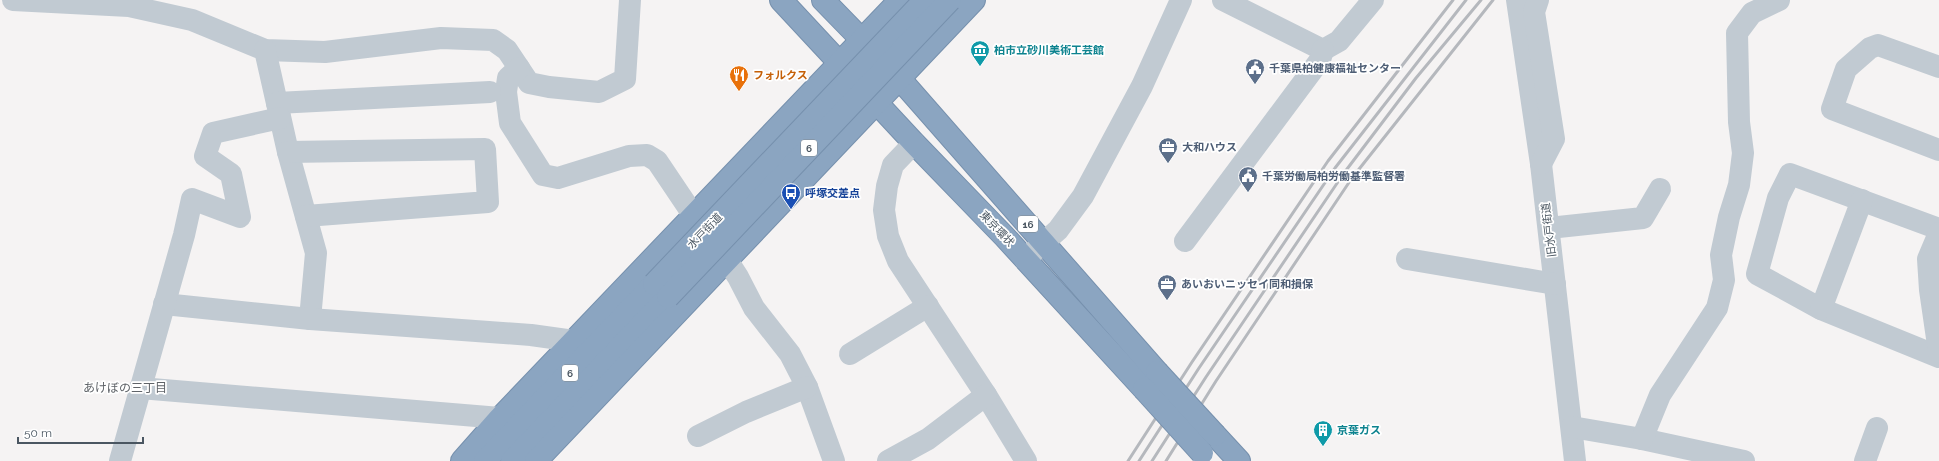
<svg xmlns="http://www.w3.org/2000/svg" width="1939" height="461" viewBox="0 0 1939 461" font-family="Raleway,'Noto Sans JP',sans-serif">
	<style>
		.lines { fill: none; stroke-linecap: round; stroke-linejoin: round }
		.highway-casing { stroke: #7690ad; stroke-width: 24 }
		.minor { stroke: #c1cad2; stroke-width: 22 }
		.highway { stroke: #8ba5c1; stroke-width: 22 }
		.rail { stroke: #b5b8bd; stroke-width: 3 }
		.highway-bridge-casing { stroke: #7690ad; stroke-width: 24; stroke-linecap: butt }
		.highway-bridge { stroke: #8ba5c1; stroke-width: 22 }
		.labels { text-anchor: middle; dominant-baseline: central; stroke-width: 3.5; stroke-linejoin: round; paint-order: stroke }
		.shield { fill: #fff; stroke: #808990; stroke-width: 1 }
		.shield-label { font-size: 10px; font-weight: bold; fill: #4a5661 }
		.culture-label { font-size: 11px; font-weight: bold; fill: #0d838f; stroke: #fff; text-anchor: start }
		.service-label { font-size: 11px; font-weight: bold; fill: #4e5e75; stroke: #fff; text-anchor: start }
		.food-label { font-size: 11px; font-weight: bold; fill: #c56008; stroke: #fff; text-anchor: start }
		.transit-label { font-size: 11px; font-weight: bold; fill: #164399; stroke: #fff; text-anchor: start }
		.street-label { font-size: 11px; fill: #4a5661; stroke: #fff }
		.neighbourhood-label { font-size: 12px; fill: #5f6368; stroke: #fff }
	</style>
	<rect width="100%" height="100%" fill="#f5f3f3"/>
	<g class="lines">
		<defs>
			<g id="highway">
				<path d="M781,0L914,143L1004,236L1144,389"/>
				<path d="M823,0L899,78L1157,372"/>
				<path d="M1215,435L1239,461"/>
				<path d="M462,461L500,418L900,0"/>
				<path d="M485,461L654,284"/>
				<path d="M512,461L668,297"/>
				<path d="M536,461L974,0"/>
			</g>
		</defs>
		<use href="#highway" class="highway-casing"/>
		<g class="minor">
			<path d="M13,0L129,6L192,20L265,50L325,52L441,38L493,40L507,50L529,83L549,87L599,92L625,79L630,0"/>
			<path d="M1223,0L1323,50L1339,41L1373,0"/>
			<path d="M1517,0L1541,164L1575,461"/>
			<path d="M1538,0L1534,12L1554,139L1541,164"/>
			<path d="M265,50L288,152L316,253L310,319"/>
			<path d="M1939,67L1878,45L1870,48L1846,69L1832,109L1939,150"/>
			<path d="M519,68L508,78L506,92L510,123L543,175L558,178L629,156L647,155L657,161L694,216"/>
			<path d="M277,103L490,92"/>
			<path d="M914,143L893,165L887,186L884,210L888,236L898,261L986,395L1026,461"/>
			<path d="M288,152L485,149L488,202L306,216"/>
			<path d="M1549,228L1643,218L1660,189"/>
			<path d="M1939,229L1790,174L1778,198L1757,274L1821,309L1939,357"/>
			<path d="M1939,233L1928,259L1930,290L1939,352"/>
			<path d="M1185,241L1320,60L1323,50"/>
			<path d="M1025,259L1058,230L1083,196L1142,86L1181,0"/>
			<path d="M1407,259L1555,284"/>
			<path d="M727,260L738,277L754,308L790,354L807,387L834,461"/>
			<path d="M164,304L310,319L531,335L574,341"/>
			<path d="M1821,309L1862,200"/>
			<path d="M850,354L928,306"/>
			<path d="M140,388L500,418"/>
			<path d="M1572,427L1642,439L1744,461"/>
			<path d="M698,436L746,412L807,387"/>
			<path d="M1642,439L1660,395L1717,308L1724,280L1721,255L1729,217L1739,185L1743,153L1739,122L1737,33L1752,13L1779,0"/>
			<path d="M120,461L184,235L192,199L240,217L231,174L205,156L213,133L280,118"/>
			<path d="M888,461L928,439L986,395"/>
			<path d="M1865,461L1877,428"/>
		</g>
		<use href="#highway" class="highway"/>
		<g class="rail">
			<path d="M1128,461L1192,362L1328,161L1453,0"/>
			<path d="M1139,461L1199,368L1335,168L1466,0"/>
			<path d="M1152,461L1206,377L1344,173L1416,78L1481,0"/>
			<path d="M1166,461L1216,381L1352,178L1493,0"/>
		</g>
		<defs>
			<g id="highway-bridge">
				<path d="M654,284L925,0"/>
				<path d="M668,297L950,0"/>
				<path d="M1157,372L1215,435"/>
				<path d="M1144,389L1202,453"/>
			</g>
		</defs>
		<use href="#highway-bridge" class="highway-bridge-casing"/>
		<use href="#highway-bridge" class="highway-bridge"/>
	</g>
	<defs>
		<symbol id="museum-pin" viewBox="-11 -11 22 30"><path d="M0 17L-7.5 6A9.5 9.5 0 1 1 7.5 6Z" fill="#0f9aa8" stroke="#fff"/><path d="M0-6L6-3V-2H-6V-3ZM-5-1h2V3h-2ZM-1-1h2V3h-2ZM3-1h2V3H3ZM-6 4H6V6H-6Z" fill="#fff"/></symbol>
		<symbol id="civic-pin" viewBox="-11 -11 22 30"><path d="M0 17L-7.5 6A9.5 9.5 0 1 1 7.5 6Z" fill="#5c6f8a" stroke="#fff"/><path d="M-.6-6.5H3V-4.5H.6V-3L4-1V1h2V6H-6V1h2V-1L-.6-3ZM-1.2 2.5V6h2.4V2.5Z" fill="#fff"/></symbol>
		<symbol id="restaurant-pin" viewBox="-11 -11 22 30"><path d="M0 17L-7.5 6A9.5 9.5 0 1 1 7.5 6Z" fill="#e8710a" stroke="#fff"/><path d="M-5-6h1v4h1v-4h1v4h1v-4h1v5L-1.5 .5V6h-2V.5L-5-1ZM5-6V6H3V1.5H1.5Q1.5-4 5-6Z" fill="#fff"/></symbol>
		<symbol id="office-pin" viewBox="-11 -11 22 30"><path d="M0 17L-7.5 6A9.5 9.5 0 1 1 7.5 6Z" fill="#5c6f8a" stroke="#fff"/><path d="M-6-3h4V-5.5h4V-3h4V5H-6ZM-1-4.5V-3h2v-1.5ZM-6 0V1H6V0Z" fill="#fff"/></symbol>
		<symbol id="bus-pin" viewBox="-11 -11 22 30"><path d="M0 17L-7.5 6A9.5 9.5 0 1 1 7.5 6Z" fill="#1a4fb4" stroke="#fff"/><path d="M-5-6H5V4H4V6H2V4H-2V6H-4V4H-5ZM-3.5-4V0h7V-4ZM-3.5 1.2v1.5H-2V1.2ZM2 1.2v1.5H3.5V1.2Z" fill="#fff"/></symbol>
		<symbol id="building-pin" viewBox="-11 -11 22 30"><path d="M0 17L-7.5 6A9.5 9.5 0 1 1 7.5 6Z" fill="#0f9aa8" stroke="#fff"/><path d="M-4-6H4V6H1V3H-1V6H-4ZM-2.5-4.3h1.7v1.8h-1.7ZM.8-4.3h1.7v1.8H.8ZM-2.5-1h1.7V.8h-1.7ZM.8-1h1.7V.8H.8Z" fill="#fff"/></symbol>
	</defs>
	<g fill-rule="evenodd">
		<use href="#museum-pin" x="969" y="39" width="22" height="30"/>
		<use href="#civic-pin" x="1244" y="57" width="22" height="30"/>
		<use href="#restaurant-pin" x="728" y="64" width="22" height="30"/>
		<use href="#office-pin" x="1157" y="136" width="22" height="30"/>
		<use href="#civic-pin" x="1237" y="165" width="22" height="30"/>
		<use href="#bus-pin" x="780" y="182" width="22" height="30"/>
		<use href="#office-pin" x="1156" y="273" width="22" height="30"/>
		<use href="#building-pin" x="1312" y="419" width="22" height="30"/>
	</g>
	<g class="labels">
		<g class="shield">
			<rect x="801" y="140" width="16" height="16" rx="3"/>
			<rect x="1018" y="216" width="20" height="16" rx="3"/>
			<rect x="562" y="365" width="16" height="16" rx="3"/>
		</g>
		<g class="shield-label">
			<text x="809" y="148">6</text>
			<text x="1028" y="224">16</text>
			<text x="570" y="373">6</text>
		</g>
		<g class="culture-label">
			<text x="994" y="50">柏市立砂川美術工芸館</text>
			<text x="1337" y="430">京葉ガス</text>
		</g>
		<g class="service-label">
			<text x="1269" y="68">千葉県柏健康福祉センター</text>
			<text x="1182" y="147">大和ハウス</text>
			<text x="1262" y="176">千葉労働局柏労働基準監督署</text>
			<text x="1181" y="284">あいおいニッセイ同和損保</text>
		</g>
		<g class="food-label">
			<text x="753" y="75">フォルクス</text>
		</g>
		<g class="transit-label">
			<text x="805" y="193">呼塚交差点</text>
		</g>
		<g class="street-label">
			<text transform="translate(997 229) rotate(46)">東京環状</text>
			<text transform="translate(1549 230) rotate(-97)">旧水戸街道</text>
			<text transform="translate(705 231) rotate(-46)">水戸街道</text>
		</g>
		<g class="neighbourhood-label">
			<text x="125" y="388">あけぼの三丁目</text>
		</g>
	</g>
	<path d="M18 437v6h125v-6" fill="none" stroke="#4a5661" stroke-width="2"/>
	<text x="24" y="437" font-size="12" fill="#4a5661" stroke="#ffffff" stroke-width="3" paint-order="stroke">50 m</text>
</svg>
